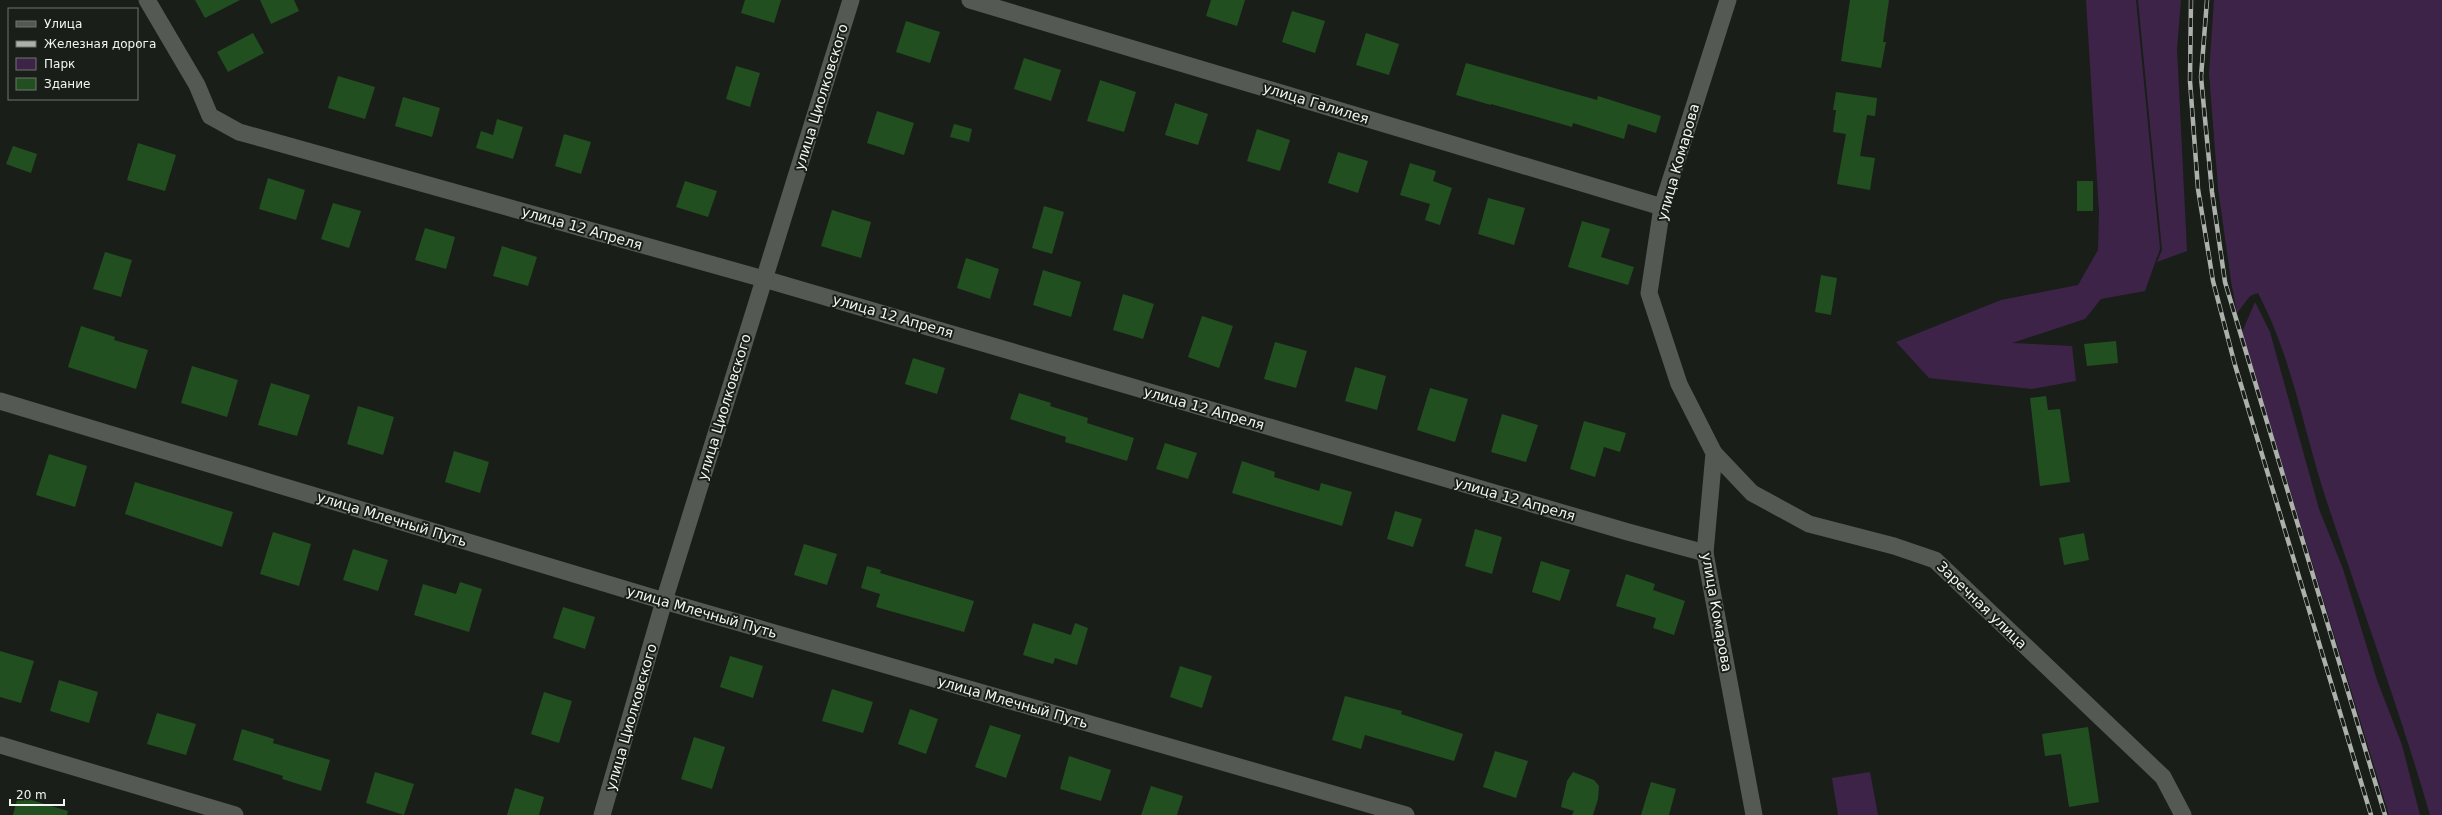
<svg xmlns="http://www.w3.org/2000/svg" width="2442" height="815" viewBox="0 0 2442 815" font-family="'DejaVu Sans',sans-serif">
	<style>
		.green { fill: #3e2348 }
		.building { fill: #224f1f }
		.lines { fill: none; stroke-linecap: round; stroke-linejoin: round }
		.minor { stroke: #545953; stroke-width: 17 }
		.rail-casing { stroke: #adb0ad; stroke-width: 4.5 }
		.rail { stroke: #191e19; stroke-width: 3; stroke-dasharray: 9; stroke-linecap: butt }
		.labels { text-anchor: middle; dominant-baseline: central; stroke-width: 4; stroke-linejoin: round; paint-order: stroke }
		.street-label { font-size: 14px; fill: #f2f5f2; stroke: #191e19 }
	</style>
	<rect width="100%" height="100%" fill="#191e19"/>
	<g class="green">
		<path d="M2086,0H2136L2160,249L2145,291L2101,299L2085,319L2012,343L2072,346L2076,381L2032,389L1929,378L1896,342L2001,300L2078,285L2098,250L2099,212Z"/>
		<path d="M2138,0H2181L2177,49L2187,251L2157,262L2162,250Z"/>
		<path d="M2214,0H2442V815H2430C2400,711 2362,608 2328,505C2304,434 2293,359 2258,293L2250,296L2237,313L2231,281L2218,188L2209,73Z"/>
		<path d="M2255,302L2270,332L2319,509L2343,569L2377,680L2402,745L2420,815H2389L2242,332Z"/>
		<path d="M1870,772L1878,815H1838L1832,778Z"/>
	</g>
	<g class="building">
		<path d="M195,0H240L205,18Z"/>
		<path d="M260,0H294L299,11L271,24Z"/>
		<path d="M745,0H781L774,23L741,13Z"/>
		<path d="M1211,0H1245L1237,26L1206,16Z"/>
		<path d="M1850,0H1889L1883,42H1886L1881,68L1841,61Z"/>
		<path d="M1292,11L1325,21L1315,53L1282,42Z"/>
		<path d="M906,21L940,32L930,63L896,52Z"/>
		<path d="M253,33L264,53L228,72L217,52Z"/>
		<path d="M1366,33L1399,44L1389,75L1356,65Z"/>
		<path d="M1024,58L1061,70L1051,101L1014,89Z"/>
		<path d="M1466,63L1597,100L1598,96L1661,116L1656,133L1628,124L1624,139L1573,123L1572,127L1491,104V105L1456,95Z"/>
		<path d="M736,66L760,73L750,107L726,99Z"/>
		<path d="M338,76L375,87L365,119L328,108Z"/>
		<path d="M1100,80L1136,92L1124,132L1087,121Z"/>
		<path d="M1836,92L1877,98L1875,116L1867,115L1860,156L1875,158L1870,190L1837,184L1846,134L1833,132L1836,110H1833Z"/>
		<path d="M403,97L440,108L432,137L395,126Z"/>
		<path d="M1175,103L1208,114L1198,145L1165,135Z"/>
		<path d="M877,111L914,123L904,155L867,143Z"/>
		<path d="M497,119L523,127L513,159L476,148L481,131L493,135Z"/>
		<path d="M954,124L972,129L969,142L950,137Z"/>
		<path d="M1257,129L1290,140L1280,171L1247,161Z"/>
		<path d="M564,134L591,142L581,174L555,166Z"/>
		<path d="M138,143L176,155L165,191L127,180Z"/>
		<path d="M13,146L37,154L31,173L6,164Z"/>
		<path d="M1338,152L1368,161L1358,193L1328,183Z"/>
		<path d="M1410,163L1436,171L1433,181L1452,188L1440,225L1425,220L1430,204L1400,195Z"/>
		<path d="M268,178L305,190L296,220L259,209Z"/>
		<path d="M685,181L717,191L708,217L676,207Z"/>
		<rect x="2077" y="181" width="16" height="30"/>
		<path d="M1488,198L1525,208L1514,245L1478,234Z"/>
		<path d="M333,203L361,211L349,248L321,239Z"/>
		<path d="M1044,206L1064,212L1052,254L1032,248Z"/>
		<path d="M832,210L871,222L861,258L821,246Z"/>
		<path d="M1582,221L1610,229L1601,257L1634,267L1628,285L1568,267Z"/>
		<path d="M425,228L455,237L446,269L415,260Z"/>
		<path d="M502,246L537,257L528,286L493,276Z"/>
		<path d="M105,252L132,260L121,297L93,289Z"/>
		<path d="M966,258L999,269L990,299L957,288Z"/>
		<path d="M1043,270L1081,282L1071,317L1033,305Z"/>
		<path d="M1821,275L1837,278L1831,315L1815,312Z"/>
		<path d="M1123,294L1154,304L1143,339L1113,330Z"/>
		<path d="M1202,316L1233,326L1219,368L1188,357Z"/>
		<path d="M81,326L115,337L114,340L148,350L136,389L68,367Z"/>
		<path d="M2116,341L2118,363L2087,366L2084,344Z"/>
		<path d="M1275,342L1307,351L1296,388L1264,379Z"/>
		<path d="M913,358L945,368L937,394L905,384Z"/>
		<path d="M192,366L238,380L227,417L181,403Z"/>
		<path d="M1355,367L1386,376L1377,410L1345,401Z"/>
		<path d="M271,383L310,395L297,436L258,425Z"/>
		<path d="M1430,388L1468,399L1455,442L1417,430Z"/>
		<path d="M1019,393L1051,403L1050,406L1088,418L1087,423L1134,438L1127,461L1065,442L1066,437L1010,419Z"/>
		<path d="M2046,396L2048,410L2060,409L2070,482L2040,486L2030,398Z"/>
		<path d="M358,406L394,417L383,455L347,444Z"/>
		<path d="M1502,414L1538,425L1526,462L1491,452Z"/>
		<path d="M1584,421L1626,433L1620,452L1604,447L1595,477L1570,469Z"/>
		<path d="M1165,443L1197,453L1188,479L1156,469Z"/>
		<path d="M454,451L489,462L480,493L445,482Z"/>
		<path d="M49,454L87,466L75,507L36,495Z"/>
		<path d="M1242,461L1275,472L1274,477L1319,491L1321,483L1352,492L1342,526L1232,493Z"/>
		<path d="M135,482L233,512L222,547L125,514Z"/>
		<path d="M1395,511L1422,519L1413,547L1387,539Z"/>
		<path d="M1475,529L1502,537L1492,574L1465,566Z"/>
		<path d="M273,532L311,544L299,586L260,574Z"/>
		<path d="M2084,533L2089,560L2064,565L2059,538Z"/>
		<path d="M804,544L837,554L827,585L794,575Z"/>
		<path d="M353,549L388,560L378,591L343,580Z"/>
		<path d="M1541,561L1570,570L1560,601L1532,592Z"/>
		<path d="M867,566L881,570L880,573L974,601L964,632L876,607L880,594L861,588Z"/>
		<path d="M1626,574L1655,584L1653,590L1685,601L1674,635L1653,628L1656,618L1616,606Z"/>
		<path d="M460,582L482,589L469,632L414,615L423,584L456,594Z"/>
		<path d="M563,607L595,617L585,649L553,638Z"/>
		<path d="M1033,623L1071,635L1075,623L1088,628L1077,665L1055,658L1053,664L1023,655Z"/>
		<path d="M0,651L34,661L21,703L0,697Z"/>
		<path d="M730,656L763,666L753,698L720,687Z"/>
		<path d="M1180,666L1212,676L1202,708L1170,697Z"/>
		<path d="M59,680L98,692L89,723L50,711Z"/>
		<path d="M832,689L873,702L863,733L822,721Z"/>
		<path d="M544,692L572,701L559,743L531,734Z"/>
		<path d="M1345,696L1402,711L1401,714L1463,734L1454,761L1365,735L1361,749L1332,740Z"/>
		<path d="M910,709L938,719L926,754L898,744Z"/>
		<path d="M157,713L196,724L186,755L147,744Z"/>
		<path d="M990,725L1021,735L1006,778L975,767Z"/>
		<path d="M2088,727L2099,802L2069,807L2061,754L2045,756L2042,734Z"/>
		<path d="M242,729L274,739L273,743L330,760L321,791L282,779L283,776L233,760Z"/>
		<path d="M694,737L725,747L712,789L681,779Z"/>
		<path d="M1495,751L1528,761L1516,798L1483,787Z"/>
		<path d="M1069,756L1111,770L1101,801L1060,789Z"/>
		<path d="M375,772L414,784L404,815L366,803Z"/>
		<path d="M1573,772L1594,780L1599,786L1598,799L1593,815H1572L1574,811L1561,807L1567,781Z"/>
		<path d="M1651,782L1676,789L1669,815H1641Z"/>
		<path d="M1151,786L1183,796L1177,815H1141Z"/>
		<path d="M515,788L544,797L539,815H507Z"/>
		<path d="M18,796L68,811L67,815H13Z"/>
	</g>
	<g class="lines">
		<g class="minor">
			<path d="M147,0L197,85L210,116L239,132L764,279L1628,532L1705,553"/>
			<path d="M970,0L1662,207"/>
			<path d="M1728,0L1662,207L1649,293L1679,384L1714,453L1705,553L1754,815"/>
			<path d="M0,401L664,601L1406,815"/>
			<path d="M1714,453L1752,493L1809,524L1894,546L1935,560L2163,777L2183,815"/>
			<path d="M0,745L235,815"/>
			<path d="M602,815L664,601L851,0"/>
		</g>
		<defs>
			<g id="rail">
				<path d="M2191,0L2190,81L2198,189L2213,281L2235,365L2371,815"/>
				<path d="M2207,0L2201,77L2212,192L2225,282L2385,815"/>
			</g>
		</defs>
		<use href="#rail" class="rail-casing"/>
		<use href="#rail" class="rail"/>
	</g>
	<g class="labels">
		<g class="street-label">
			<text transform="translate(821 97) rotate(-73)">улица Циолковского</text>
			<text transform="translate(1316 103) rotate(17)">улица Галилея</text>
			<text transform="translate(1678 162) rotate(-74)">улица Комарова</text>
			<text transform="translate(582 228) rotate(16)">улица 12 Апреля</text>
			<text transform="translate(893 316) rotate(16)">улица 12 Апреля</text>
			<text transform="translate(724 407) rotate(-73)">улица Циолковского</text>
			<text transform="translate(1204 408) rotate(16)">улица 12 Апреля</text>
			<text transform="translate(1515 499) rotate(16)">улица 12 Апреля</text>
			<text transform="translate(392 519) rotate(17)">улица Млечный Путь</text>
			<text transform="translate(1982 605) rotate(44)">Заречная улица</text>
			<text transform="translate(702 612) rotate(16)">улица Млечный Путь</text>
			<text transform="translate(1717 612) rotate(80)">улица Комарова</text>
			<text transform="translate(1013 702) rotate(16)">улица Млечный Путь</text>
			<text transform="translate(631 717) rotate(-74)">улица Циолковского</text>
		</g>
	</g>
	<rect x="8" y="8" width="130" height="92" fill="#191e19" stroke="#707470"/>
	<rect x="16" y="21" width="20" height="6" fill="#545953" stroke="#707470"/>
	<text x="44" y="28" font-size="12" fill="#f2f5f2">Улица</text>
	<rect x="16" y="41" width="20" height="6" fill="#adb0ad" stroke="#707470"/>
	<text x="44" y="48" font-size="12" fill="#f2f5f2">Железная дорога</text>
	<rect x="16" y="58" width="20" height="12" fill="#3e2348" stroke="#707470"/>
	<text x="44" y="68" font-size="12" fill="#f2f5f2">Парк</text>
	<rect x="16" y="78" width="20" height="12" fill="#224f1f" stroke="#707470"/>
	<text x="44" y="88" font-size="12" fill="#f2f5f2">Здание</text>
	<path d="M10 799v6h54v-6" fill="none" stroke="#f2f5f2" stroke-width="2"/>
	<text x="16" y="799" font-size="12" fill="#f2f5f2" stroke="#191e19" stroke-width="3" paint-order="stroke">20 m</text>
</svg>
